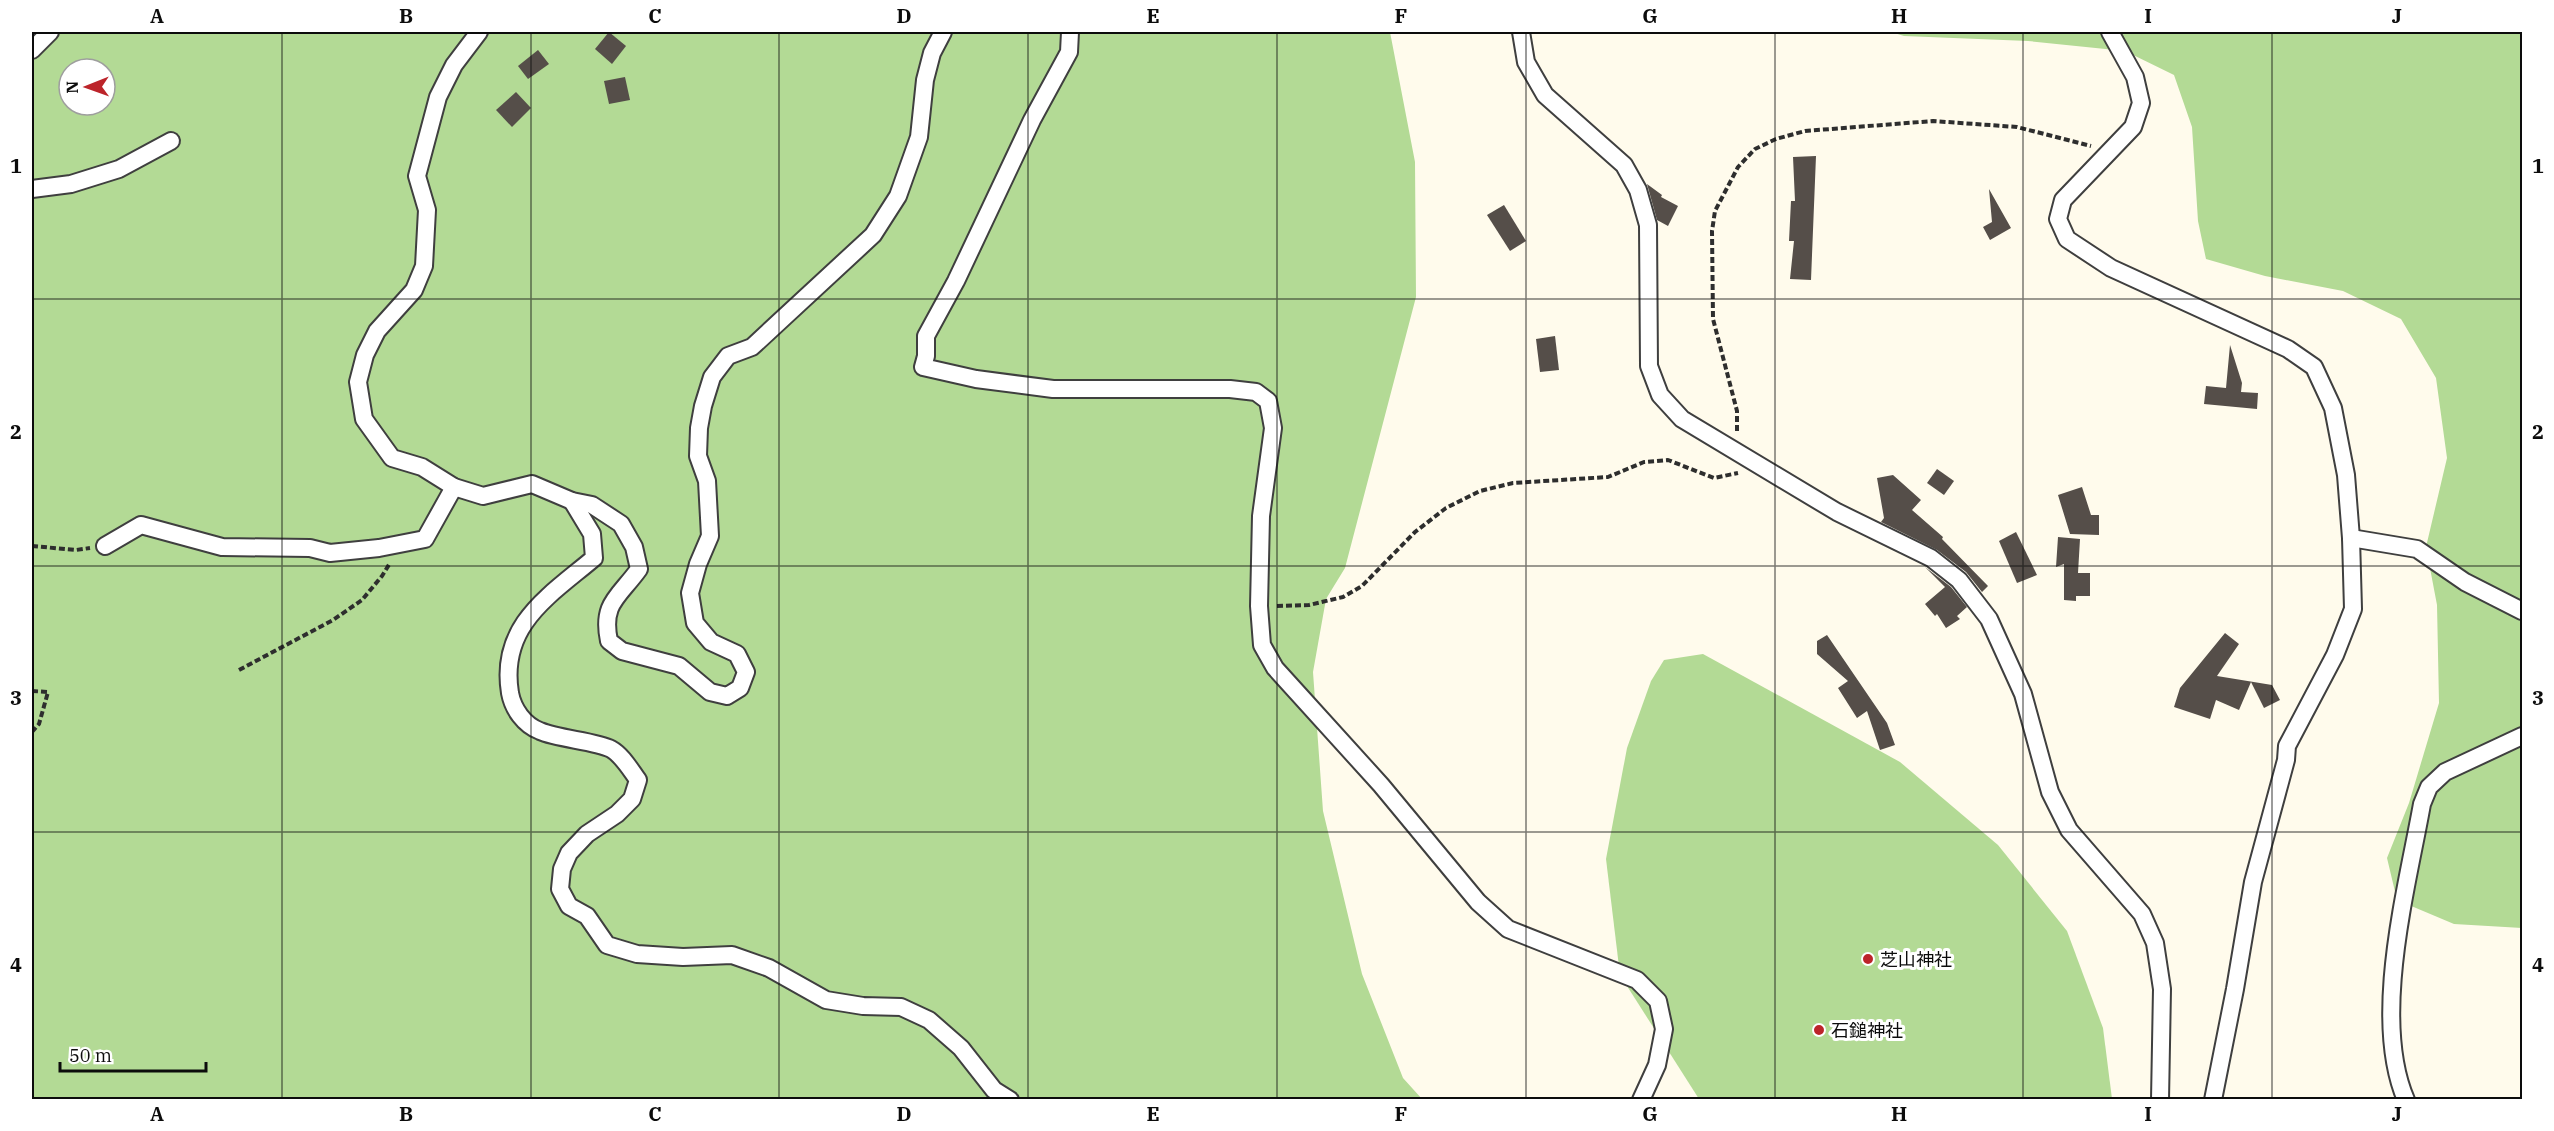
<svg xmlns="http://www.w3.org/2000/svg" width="2554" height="1131" viewBox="0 0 2554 1131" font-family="'IBM Plex Serif','Noto Sans JP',serif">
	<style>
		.forest { fill: #b3da95; fill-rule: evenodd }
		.building { fill: #554e49 }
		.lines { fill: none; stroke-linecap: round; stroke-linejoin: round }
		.minor-casing { stroke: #3f3f3f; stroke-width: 20 }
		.path { stroke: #2e2e2e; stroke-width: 4; stroke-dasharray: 6 3; stroke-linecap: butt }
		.minor { stroke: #fff; stroke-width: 16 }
		.grid { fill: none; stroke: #0c0c0c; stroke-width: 1.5; stroke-opacity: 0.55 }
		.poi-dot { fill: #bc242a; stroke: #fff; stroke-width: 2 }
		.labels { text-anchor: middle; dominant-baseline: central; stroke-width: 6; stroke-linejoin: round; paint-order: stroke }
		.poi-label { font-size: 18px; fill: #0c0c0c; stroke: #fff; text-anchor: start }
		.neatline { fill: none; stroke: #0c0c0c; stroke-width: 2 }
		.grid-label { font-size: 20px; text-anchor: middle; font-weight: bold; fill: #0c0c0c }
	</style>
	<rect width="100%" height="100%" fill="#fffbec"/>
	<g class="forest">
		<path d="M32,32H1390L1415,162L1416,297L1345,568L1326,599L1313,672L1323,811L1362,974L1403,1078L1422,1099H32ZM69,69H105V105H69Z"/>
		<path d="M1891,32H2522V928L2454,924L2397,900L2387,858L2409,803L2439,703L2437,605L2426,547L2447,458L2436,378L2401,319L2343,291L2265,276L2206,259L2198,221L2192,127L2174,75L2125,51L2028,41L1904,36Z"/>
		<path d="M1703,654L1900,762L1998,845L2067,931L2103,1028L2112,1099H1699L1620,975L1606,859L1627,748L1651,681L1664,660Z"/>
	</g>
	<g class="building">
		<path d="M609,32L626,46L612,64L595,49Z"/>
		<path d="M538,50L549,64L528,79L518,66Z"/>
		<path d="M625,77L630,100L609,104L604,81Z"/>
		<path d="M516,92L531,108L512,127L496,110Z"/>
		<path d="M1816,156L1811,280L1790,279L1794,241H1789L1791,201H1795L1793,157Z"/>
		<path d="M1647,184L1662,195L1661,197L1678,206L1668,226L1657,220Z"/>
		<path d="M1989,189L2011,228L1990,240L1983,227L1992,222Z"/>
		<path d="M1504,205L1526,241L1510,251L1487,215Z"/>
		<path d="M1555,336L1559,370L1540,372L1536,339Z"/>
		<path d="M2230,345L2242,383L2241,392L2258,393L2257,409L2204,404L2206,386L2226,388Z"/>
		<path d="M1937,469L1954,481L1944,495L1927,483Z"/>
		<path d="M1893,475L1921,500L1912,510L1943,537L1942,539L1988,586L1982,592L1966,572L1937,550L1881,522L1884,518L1877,478Z"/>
		<path d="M2082,487L2091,515H2099V535L2070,534L2058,495Z"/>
		<path d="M2016,532L2037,575L2017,583L1999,541Z"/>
		<path d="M2058,537L2080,539L2078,573H2090V596H2076V601L2064,600V564L2056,567Z"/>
		<path d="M1925,567L1951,587L1967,607L1957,616L1960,619L1946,628L1937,614L1935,616L1925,604L1945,587Z"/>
		<path d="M2225,633L2239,644L2217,676L2272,685L2280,700L2264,708L2251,682L2239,710L2216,700L2210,719L2174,707L2180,688Z"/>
		<path d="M1827,635L1887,723L1895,745L1880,750L1867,711L1857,718L1838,688L1848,681L1817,654V641Z"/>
	</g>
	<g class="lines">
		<defs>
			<g id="minor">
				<path d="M479,32L454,65L438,97L417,176L427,210L424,266L414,290L377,331L365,355L358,382L364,419L392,458L422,467L454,487L483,496L532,484L572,501L592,505L621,524L634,547L639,569C619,597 601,603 609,641L622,651L679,666L710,692L727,696L740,688L746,672L737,654L711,642L695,623L690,593L698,564L710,536L707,481L698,456L699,428L703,406L712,377L728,356L752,347L873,235L898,196L919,137L925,80L932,53L943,32"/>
				<path d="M1070,32L1069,52L1032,120L956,281L926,336V356L923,367L976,379L1053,389H1230L1256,392L1268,401L1273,428L1261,516L1259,606L1262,645L1275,668L1381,785L1478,902L1508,929L1637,980L1658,1001L1664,1029L1657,1065L1641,1100"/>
				<path d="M1521,32L1526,62L1545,95L1624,165L1638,190L1648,225L1649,366L1660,395L1682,419L1837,512L1931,558L1959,580L1989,619L2023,694L2050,792L2069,830L2142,914L2155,943L2162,989L2160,1100"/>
				<path d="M2110,32L2135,77L2141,103L2133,127L2063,200L2058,219L2067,239L2111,268L2288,349L2314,367L2333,408L2346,475L2351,538L2353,609L2335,655L2287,746L2286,760L2253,882L2235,989L2213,1100"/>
				<path d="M32,50L50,32"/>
				<path d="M32,189L71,184L119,169L171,141"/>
				<path d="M572,501L592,534L594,558C549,596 499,625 510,693C513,709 524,725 540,731C558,739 596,741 611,749C622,755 630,769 638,780L632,799L617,814L587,834L569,853L562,869L560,889L569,906L587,916L607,945L637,954L683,957L732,955L769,968L826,1000L863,1006L901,1007L929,1020L961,1048L994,1090L1010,1100"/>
				<path d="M2351,538L2417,549L2465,582L2522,611"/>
				<path d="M105,546L141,525L222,547L310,548L330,553L379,548L425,539L454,487"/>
				<path d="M2406,1100C2371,1019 2407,888 2422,804L2429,787L2445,772L2522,736"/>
			</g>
		</defs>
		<use href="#minor" class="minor-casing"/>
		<g class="path">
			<path d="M1737,431V411L1713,319L1712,231L1715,211L1738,167L1755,149L1776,139L1805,131L1933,121L2017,127L2091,146"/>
			<path d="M32,546L76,550L90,548"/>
			<path d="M1277,606L1309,605L1343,597L1362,586L1415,532L1446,508L1480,491L1513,483L1608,477L1644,462L1668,460L1714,478L1738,473"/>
			<path d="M239,670L333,620L362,600L382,576L390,563"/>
			<path d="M32,691L48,692L39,724L32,732"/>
		</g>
		<use href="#minor" class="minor"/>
	</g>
	<path class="grid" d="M282,32V1100M531,32V1100M779,32V1100M1028,32V1100M1277,32V1100M1526,32V1100M1775,32V1100M2023,32V1100M2272,32V1100M32,299H2522M32,566H2522M32,832H2522"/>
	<g class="poi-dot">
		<circle cx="1868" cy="959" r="6"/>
		<circle cx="1819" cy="1030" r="6"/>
	</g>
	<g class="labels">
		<g class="poi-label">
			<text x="1880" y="959">芝山神社</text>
			<text x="1831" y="1030">石鎚神社</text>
		</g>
	</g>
	<rect width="2554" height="1131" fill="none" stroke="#ffffff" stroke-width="66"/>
	<g transform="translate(87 87) rotate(269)"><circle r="28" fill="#ffffff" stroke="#9e9e9e" stroke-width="1.5"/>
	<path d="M0-4.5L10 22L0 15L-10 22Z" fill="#bc242a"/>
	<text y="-9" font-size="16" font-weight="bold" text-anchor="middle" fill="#0c0c0c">N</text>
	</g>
	<path d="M60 1062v9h146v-9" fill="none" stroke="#0c0c0c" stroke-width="3"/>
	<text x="69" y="1062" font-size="18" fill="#0c0c0c" stroke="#ffffff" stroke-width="4.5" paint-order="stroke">50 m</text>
	<rect x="33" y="33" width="2488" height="1065" class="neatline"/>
	<g class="grid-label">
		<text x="157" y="23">A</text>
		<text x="406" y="23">B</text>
		<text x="655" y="23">C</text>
		<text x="904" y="23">D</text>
		<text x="1153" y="23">E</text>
		<text x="1401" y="23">F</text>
		<text x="1650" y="23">G</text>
		<text x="1899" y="23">H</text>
		<text x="2148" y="23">I</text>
		<text x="2397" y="23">J</text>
		<text x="16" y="173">1</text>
		<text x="2538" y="173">1</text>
		<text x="16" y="439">2</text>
		<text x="2538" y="439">2</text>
		<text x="16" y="705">3</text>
		<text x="2538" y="705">3</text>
		<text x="16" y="972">4</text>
		<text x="2538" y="972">4</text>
		<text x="157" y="1121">A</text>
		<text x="406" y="1121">B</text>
		<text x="655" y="1121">C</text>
		<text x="904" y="1121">D</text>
		<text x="1153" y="1121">E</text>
		<text x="1401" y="1121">F</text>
		<text x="1650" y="1121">G</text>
		<text x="1899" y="1121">H</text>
		<text x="2148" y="1121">I</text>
		<text x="2397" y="1121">J</text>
	</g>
</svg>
